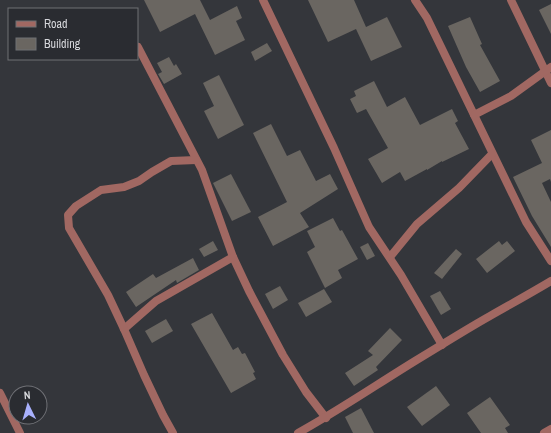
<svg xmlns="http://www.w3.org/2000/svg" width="551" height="433" viewBox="0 0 551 433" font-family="'Archivo Narrow',sans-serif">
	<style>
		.building { fill: #6a6661 }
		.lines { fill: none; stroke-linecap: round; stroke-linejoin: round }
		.street { stroke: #a16862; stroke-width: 8 }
	</style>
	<rect width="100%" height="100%" fill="#34363b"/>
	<g class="building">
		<path d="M144,0H200L210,20L237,6L242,18L236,21L245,40L215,55L195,14L160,32Z"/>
		<path d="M308,0H354L366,27L387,17L402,47L371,61L356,29L328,42Z"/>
		<path d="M551,4V34L539,10Z"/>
		<path d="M470,17L482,44L480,45L500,81L480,92L466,67L448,26Z"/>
		<path d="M267,43L272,51L255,61L251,52Z"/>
		<path d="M169,57L174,66L176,64L182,74L164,84L158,74L162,72L157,63Z"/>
		<path d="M219,75L244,125L218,139L204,111L214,106L203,83Z"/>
		<path d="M374,81L387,107L405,97L420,125L452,109L458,121L455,123L469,149L442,162V161L427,170V169L405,181L400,172L382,183L368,159L388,148L366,109L357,113L350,99L356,96L354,91Z"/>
		<path d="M271,124L287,156L300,150L316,181L330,174L338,189L300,213L309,227L273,246L258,217L287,202L253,133Z"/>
		<path d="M551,130V182L550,179L542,183L551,202V247L532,216L513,177L542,163L531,140Z"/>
		<path d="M231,174L251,212L232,221L213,183Z"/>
		<path d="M333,218L340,231L342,230L358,259L338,270L342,278L325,288L307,252L315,247L307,231Z"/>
		<path d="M213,241L218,250L204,257L199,249Z"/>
		<path d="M499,241L502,245L507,241L515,251L487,273L476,259Z"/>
		<path d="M368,243L375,256L367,260L360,247Z"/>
		<path d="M456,249L462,254L442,279L434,273Z"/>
		<path d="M193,258L199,270L177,283L176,280L136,307L126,292L153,274L156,278Z"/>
		<path d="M280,286L288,300L273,309L265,294Z"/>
		<path d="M324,289L332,302L306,317L298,303Z"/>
		<path d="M440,291L451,309L441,315L430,296Z"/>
		<path d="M212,313L233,350L238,347L242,354L245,353L255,372L253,373L256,379L231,393L191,324Z"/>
		<path d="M166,319L173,331L152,343L145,331Z"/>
		<path d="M390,328L402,340L376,367L378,370L354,386L345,373L373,355L368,351Z"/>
		<path d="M436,386L450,405L422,426L407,407Z"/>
		<path d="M490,397L510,425L505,428L508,433H481L467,413Z"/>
		<path d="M361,408L374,433H353L345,417Z"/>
	</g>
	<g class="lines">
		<g class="street">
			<path d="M263,0L334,148L369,227L401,275L442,345"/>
			<path d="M415,0L427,18L526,222L551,261"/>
			<path d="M511,0L551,83"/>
			<path d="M138,47L202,170L233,257L249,291L283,355L306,392L326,418"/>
			<path d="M474,115L511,96L551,67"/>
			<path d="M390,257L417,224L459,188L492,154"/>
			<path d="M124,329L156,301L233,257"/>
			<path d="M0,393L20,433"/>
			<path d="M173,433L163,415L144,375L124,329L108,295L69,228L68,215L76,206L101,190L124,187L139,181L152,172L171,161L196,160"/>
			<path d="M298,433C338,411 376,385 415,361C440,346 465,330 490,316C511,304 531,293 551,281"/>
			<path d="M544,433L551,429"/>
		</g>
	</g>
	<rect x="8" y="8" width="130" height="52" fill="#2a2c31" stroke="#6f7075"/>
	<rect x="16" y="21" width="20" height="6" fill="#a16862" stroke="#6f7075"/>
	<text x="44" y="28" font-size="12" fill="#d6d7db">Road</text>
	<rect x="16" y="38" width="20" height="12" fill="#6a6661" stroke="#6f7075"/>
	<text x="44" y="48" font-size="12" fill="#d6d7db">Building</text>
	<g transform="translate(28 405) rotate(355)"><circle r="19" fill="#2a2c31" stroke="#6f7075"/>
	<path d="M0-3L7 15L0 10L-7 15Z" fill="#a8b0fc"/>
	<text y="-6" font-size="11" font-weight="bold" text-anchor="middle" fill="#d6d7db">N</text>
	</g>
</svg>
